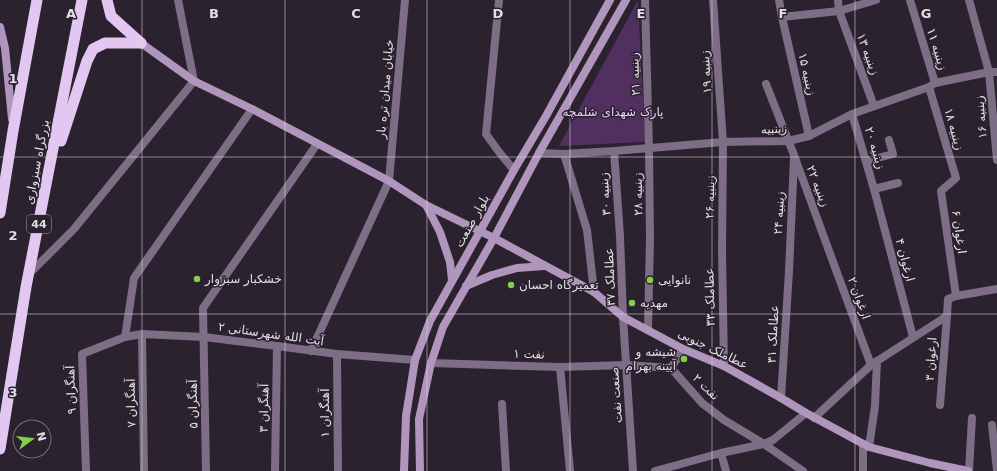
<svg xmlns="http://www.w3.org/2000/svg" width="997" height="471" viewBox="0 0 997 471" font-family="'DejaVu Sans','Noto Naskh Arabic',sans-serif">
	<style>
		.green { fill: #513060 }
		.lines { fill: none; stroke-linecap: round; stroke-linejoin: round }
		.minor { stroke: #7d6d85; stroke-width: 8 }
		.tertiary { stroke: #7d6d85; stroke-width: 8 }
		.secondary { stroke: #b095bd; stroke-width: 8 }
		.trunk { stroke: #e4c6f3; stroke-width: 11 }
		.grid { fill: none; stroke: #e2dde5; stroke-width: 1; stroke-opacity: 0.55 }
		.poi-dot { fill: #83d04e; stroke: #2a222e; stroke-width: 1.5 }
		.labels { text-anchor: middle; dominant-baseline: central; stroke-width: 3; stroke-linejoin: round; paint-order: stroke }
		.shield { fill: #2a222e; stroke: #aba5ae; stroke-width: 1 }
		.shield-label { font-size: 11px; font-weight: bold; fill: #e2dde5 }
		.street-label { font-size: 12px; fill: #e2dde5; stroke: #2a222e }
		.park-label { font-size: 12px; fill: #edccfd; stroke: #2a222e }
		.poi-label { font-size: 12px; fill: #e2dde5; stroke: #2a222e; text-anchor: start }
		.grid-label { font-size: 13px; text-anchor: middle; font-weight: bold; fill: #e2dde5; stroke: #2a222e; stroke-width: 3; stroke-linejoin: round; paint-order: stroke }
	</style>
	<rect width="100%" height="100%" fill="#2a222e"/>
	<path class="green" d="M638,0L645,142L559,146Z"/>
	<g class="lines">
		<g class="minor">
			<path d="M499,0L486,134L499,152L514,170"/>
			<path d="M645,0L649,148L650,239L648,330"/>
			<path d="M713,0L723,142L722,251L724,366"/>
			<path d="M779,0L782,17L809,136"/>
			<path d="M838,0L839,11L874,106"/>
			<path d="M910,0L935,83"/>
			<path d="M969,0L989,72L997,160"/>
			<path d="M782,17L839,11L876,0"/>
			<path d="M766,84L794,155L825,240L871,365"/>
			<path d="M929,87L956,178L941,191L956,296"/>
			<path d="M852,114L874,189L913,337"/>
			<path d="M614,151L620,236L623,317"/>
			<path d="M539,153L564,154L614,151L723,142L788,141L809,136L852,114L929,87L935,83L989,72H997"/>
			<path d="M564,154L587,230L594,292"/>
			<path d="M866,161L893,154L889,140"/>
			<path d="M874,189L898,183"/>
			<path d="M29,274L74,229L194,81L178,0"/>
			<path d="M142,334L144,471"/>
			<path d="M125,337L134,278L252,109"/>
			<path d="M311,351L389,181L405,0"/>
			<path d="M337,354L338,471"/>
			<path d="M431,363L560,367L626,365L671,368L702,403L724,420L764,444L803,471"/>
			<path d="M560,367L570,471"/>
			<path d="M671,368L683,349"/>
			<path d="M781,398L789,271L794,159"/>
			<path d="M502,404L506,471"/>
			<path d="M940,405L947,316"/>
			<path d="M814,418L871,365L947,316L948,299L956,296L997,289"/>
			<path d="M992,425L997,470"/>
			<path d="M869,447L875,406L877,361"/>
			<path d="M721,453L726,471"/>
			<path d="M86,471L82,354L125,337L142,334L204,337L277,346L337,354L415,360"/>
			<path d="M206,471L203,308L317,144"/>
			<path d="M275,471L277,346"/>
			<path d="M655,471L721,453L764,444L773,440L806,413"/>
			<path d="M863,471V444"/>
			<path d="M969,471L972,418"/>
		</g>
		<path class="tertiary" d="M623,317L633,471"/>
		<g class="secondary">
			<path d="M0,27L5,48L12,119"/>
			<path d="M141,43L194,81L252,109L389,181L426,205L494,238L594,292L623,317L683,349L724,366L781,398L806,413L869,447L930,463L968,471"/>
			<path d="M426,205L440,232L450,262L452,280"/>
			<path d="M466,286L492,275L517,268L544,266"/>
			<path d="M404,471L406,416L415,360L430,321L514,170L546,116L610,0"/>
			<path d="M420,471L419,419L431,363L443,327L494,238L539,153L626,0"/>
		</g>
		<g class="trunk">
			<path d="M107,0L111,16L141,43"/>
			<path d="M61,141L87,61L93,49L105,43H141"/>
			<path d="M0,213L13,131L37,0"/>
			<path d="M0,449L26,287L82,0"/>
		</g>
	</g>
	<path class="grid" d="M142,0V471M285,0V471M427,0V471M570,0V471M712,0V471M855,0V471M0,157H997M0,314H997"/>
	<g class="poi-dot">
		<circle cx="197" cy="279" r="4"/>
		<circle cx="650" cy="280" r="4"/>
		<circle cx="511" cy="285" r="4"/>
		<circle cx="632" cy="303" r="4"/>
		<circle cx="684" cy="359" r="4"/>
	</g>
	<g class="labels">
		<rect class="shield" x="27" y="215" width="24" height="18" rx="3"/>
		<g class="shield-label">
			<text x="39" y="224">44</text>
		</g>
		<g class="street-label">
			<text transform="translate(937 49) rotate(73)">زینبیه ۱۱</text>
			<text transform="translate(868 54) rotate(70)">زینبیه ۱۳</text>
			<text transform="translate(706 72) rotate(-94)">زینبیه ۱۹</text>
			<text transform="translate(635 74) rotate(-92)">زینبیه ۲۱</text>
			<text transform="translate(807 74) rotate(77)">زینبیه ۱۵</text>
			<text transform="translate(385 89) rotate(-85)">خیابان میدان تره بار</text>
			<text transform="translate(981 117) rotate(-95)">زینبیه ۱۶</text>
			<text transform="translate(774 129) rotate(-3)">زینبیه</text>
			<text transform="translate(954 129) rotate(74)">زینبیه ۱۸</text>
			<text transform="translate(875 148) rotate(73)">زینبیه ۲۰</text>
			<text transform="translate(37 162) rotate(-79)">بزرگراه سبزواری</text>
			<text transform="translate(818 186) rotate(69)">زینبیه ۲۲</text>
			<text transform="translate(605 194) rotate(-94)">زینبیه ۳۰</text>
			<text transform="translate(638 194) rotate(-91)">زینبیه ۲۸</text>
			<text transform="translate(710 197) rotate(-89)">زینبیه ۲۶</text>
			<text transform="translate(779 213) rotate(-87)">زینبیه ۲۴</text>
			<text transform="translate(472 221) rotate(-61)">بلوار صنعت</text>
			<text transform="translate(959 232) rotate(82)">ارغوان ۶</text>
			<text transform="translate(905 260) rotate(75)">ارغوان ۴</text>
			<text transform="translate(610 277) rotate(-92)">عطاملک ۳۷</text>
			<text transform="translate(710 297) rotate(-91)">عطاملک ۳۳</text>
			<text transform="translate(859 298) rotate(70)">ارغوان ۲</text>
			<text transform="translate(271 334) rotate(8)">آیت الله شهرستانی ۲</text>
			<text transform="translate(773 334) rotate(-87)">عطاملک ۳۱</text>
			<text transform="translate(713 349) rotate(26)">عطاملک جنوبی</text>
			<text transform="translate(529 354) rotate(2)">نفت ۱</text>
			<text transform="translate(931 359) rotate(-86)">ارغوان ۳</text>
			<text transform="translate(706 387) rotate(45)">نفت ۲</text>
			<text transform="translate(71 390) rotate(-92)">آهنگران ۹</text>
			<text transform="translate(616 395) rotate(-94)">صنعت نفت</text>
			<text transform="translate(131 403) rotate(-91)">آهنگران ۷</text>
			<text transform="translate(193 404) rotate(-91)">آهنگران ۵</text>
			<text transform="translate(264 408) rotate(-89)">آهنگران ۳</text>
			<text transform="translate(325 413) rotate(-90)">آهنگران ۱</text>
		</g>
		<g class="park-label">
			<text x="613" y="112">پارک شهدای شلمچه</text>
		</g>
		<g class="poi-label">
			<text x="205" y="279">خشکبار سبزوار</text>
			<text x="658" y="280">نانوایی</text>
			<text x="519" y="285">تعمیرگاه احسان</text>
			<text x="640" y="303">مهدیه</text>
			<text x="676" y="352" text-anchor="end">شیشه و<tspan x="676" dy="14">آیینه بهرام</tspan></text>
		</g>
	</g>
	<g class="grid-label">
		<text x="71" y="18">A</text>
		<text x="214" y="18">B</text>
		<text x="356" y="18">C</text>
		<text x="498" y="18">D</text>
		<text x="641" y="18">E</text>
		<text x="783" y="18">F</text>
		<text x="926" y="18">G</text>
		<text x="13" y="83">1</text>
		<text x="13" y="240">2</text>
		<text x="13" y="397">3</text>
	</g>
	<g transform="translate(32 439) rotate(75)"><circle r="19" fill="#2a222e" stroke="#746d77"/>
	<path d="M0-3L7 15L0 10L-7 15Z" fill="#83d04e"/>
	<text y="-6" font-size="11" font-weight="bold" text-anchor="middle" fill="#e2dde5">N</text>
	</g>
</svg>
